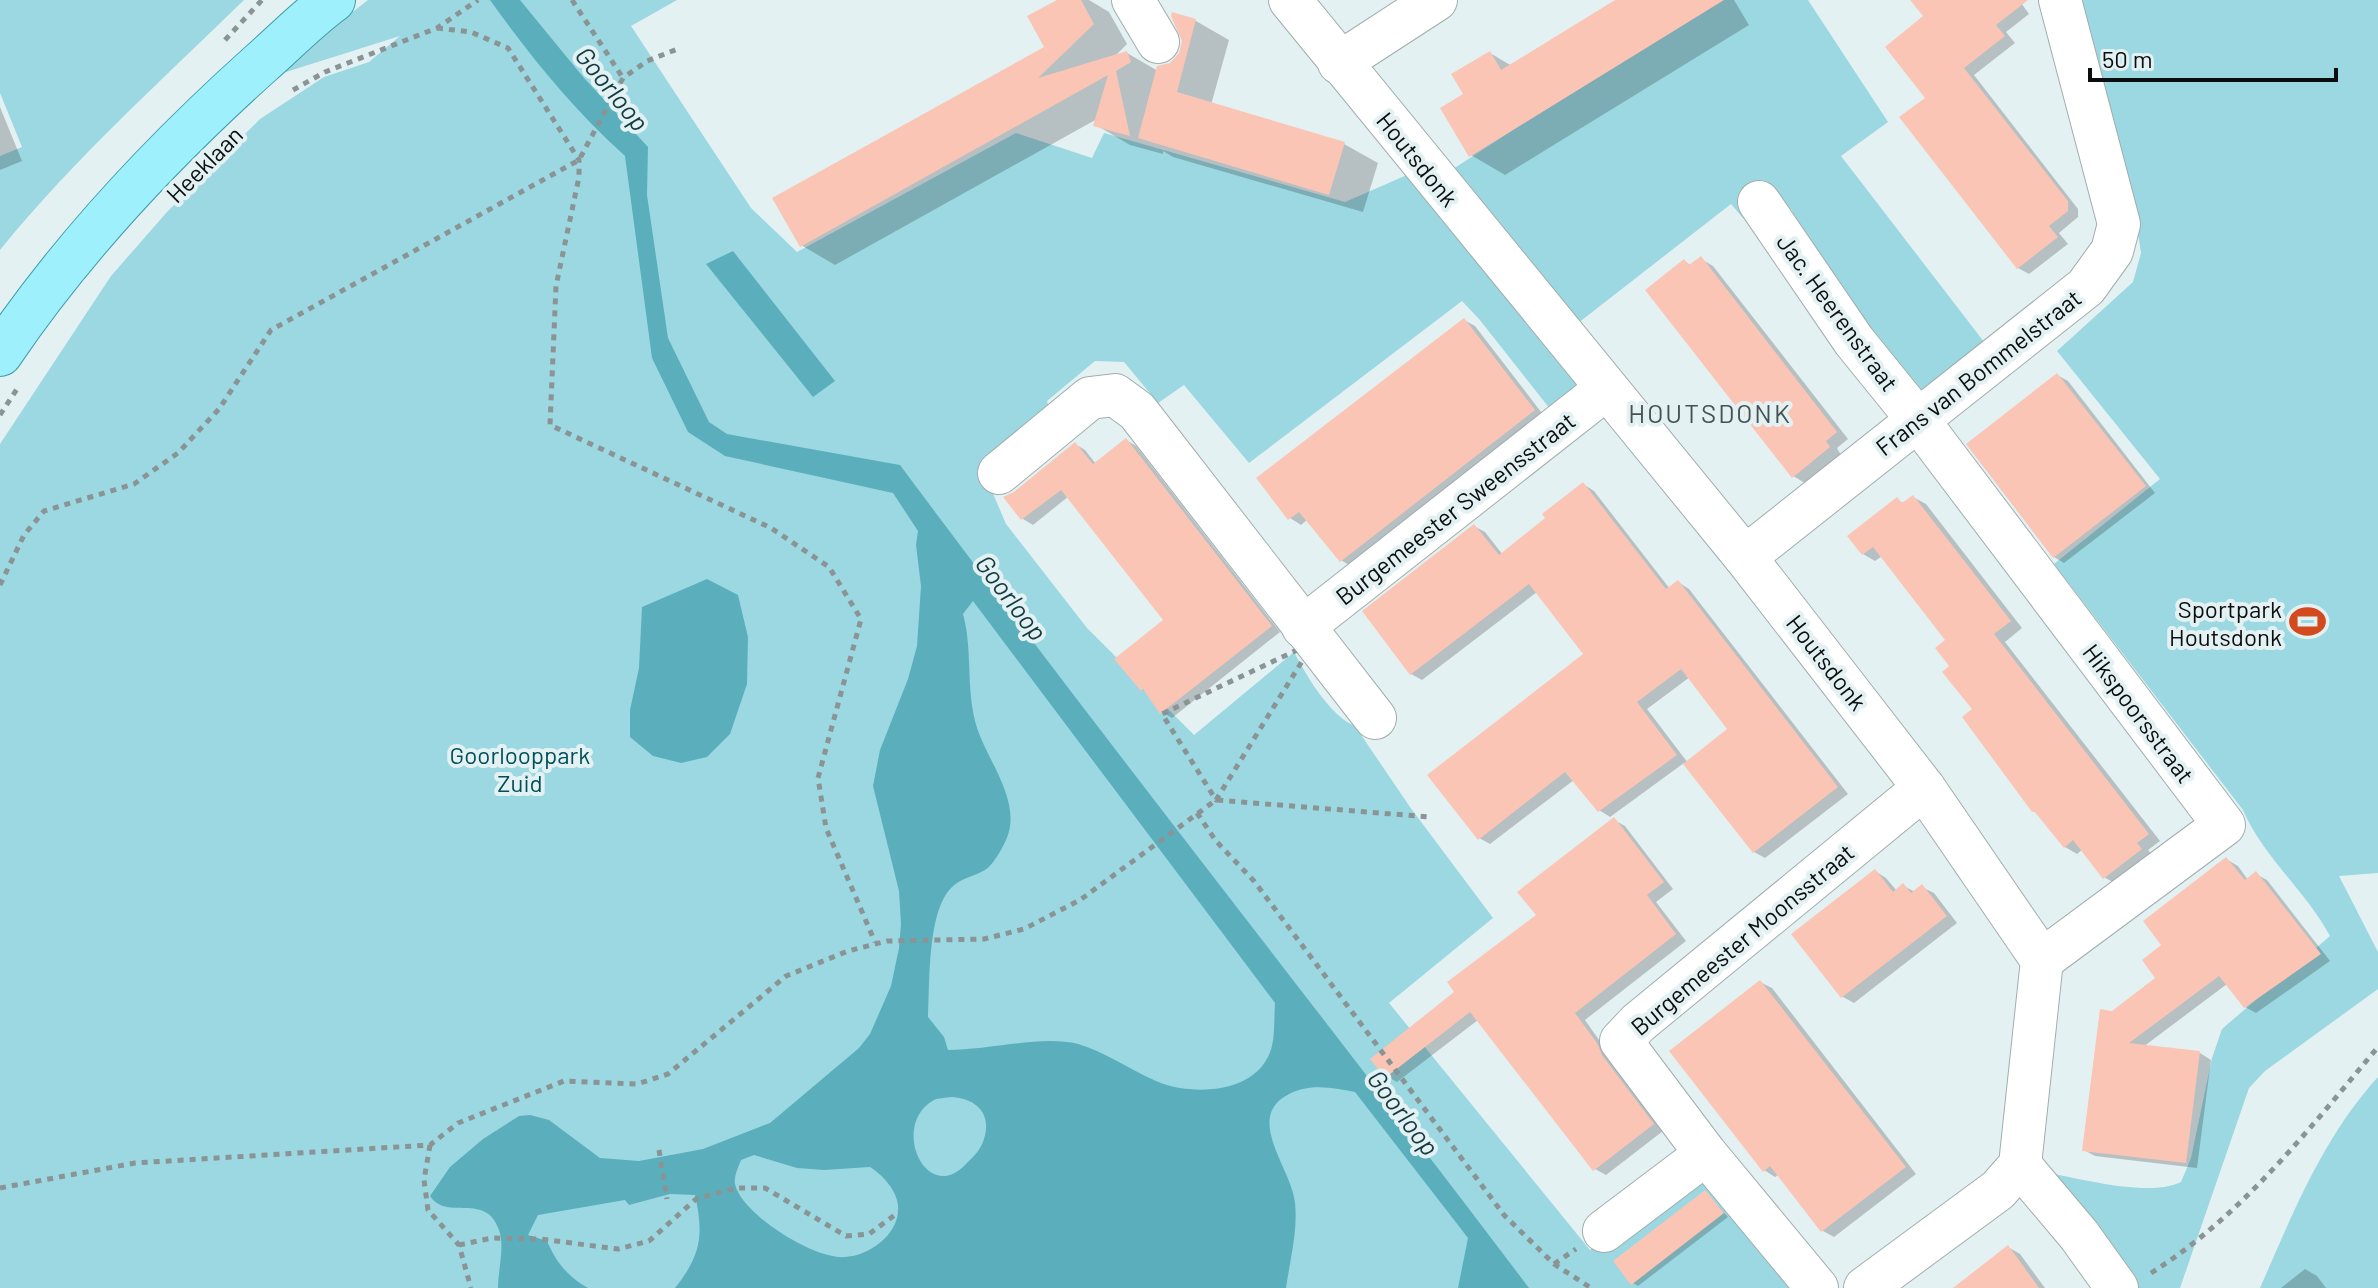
<svg xmlns="http://www.w3.org/2000/svg" width="2378" height="1288" viewBox="0 0 2378 1288" font-family="Barlow,sans-serif">
	<style>
		.green { fill: #9cd8e1 }
		.water { fill: #5bafbc; fill-rule: evenodd }
		.shadow { fill: #0003; fill-rule: evenodd }
		.building { fill: #fbc5b5 }
		.lines { fill: none; stroke-linecap: round; stroke-linejoin: round }
		.minor-casing { stroke: #a1adae; stroke-width: 44 }
		.major-casing { stroke: #3f9aa8; stroke-width: 46 }
		.path { stroke: #8a9495; stroke-width: 5; stroke-dasharray: 6 6; stroke-linecap: butt }
		.minor { stroke: #fff; stroke-width: 42 }
		.major { stroke: #9df0fc; stroke-width: 44 }
		.labels { text-anchor: middle; dominant-baseline: central; stroke-width: 8; stroke-linejoin: round; paint-order: stroke }
		.street-label { font-size: 24px; fill: #0a0e0f; stroke: #e4f1f3 }
		.poi-label { font-size: 24px; fill: #0a0e0f; stroke: #e4f1f3; text-anchor: end }
		.park-label { font-size: 24px; fill: #004f59; stroke: #e4f1f3 }
		.water-label { font-size: 26px; font-style: italic; fill: #123a40; stroke: #e4f1f3 }
		.neighbourhood-label { font-size: 26px; letter-spacing: 2px; fill: #465152; stroke: #e4f1f3 }
	</style>
	<rect width="100%" height="100%" fill="#e4f1f3"/>
	<g class="green">
		<path d="M0,0H244C160,82 74,159 0,250V156L22,147L0,93Z"/>
		<path d="M368,0H677L631,26L751,208L797,252L1016,133L1092,158L1104,133L1345,202L1416,171L1590,395L1558,419L1479,319L1462,301L1249,463L1184,385L1158,403L1124,362L1095,361L1047,401L1052,417L983,470L1006,524L1087,628L1194,735L1294,652C1306,675 1330,716 1355,726L1410,807L1493,918L1389,1003L1590,1250L1702,1167L1798,1288H0V444L111,276L167,212L260,119L324,77L369,62L400,36L267,78Z"/>
		<path d="M1713,0H1808L1888,122L1841,156L1991,351L1922,404L1797,232L1792,210L1782,203L1752,204L1743,218L1731,204L1573,327L1450,171Z"/>
		<path d="M2076,0H2378V873L2339,876L2378,952V989L2265,1071L2249,1088L2180,1288H2128L2053,1174C2087,1180 2150,1197 2181,1182L2191,1158L2212,1058L2222,1029L2330,936C2306,891 2263,857 2243,810L2054,564L2160,479L2057,351L2133,282L2141,253L2135,213Z"/>
		<path d="M2378,1077V1288H2260C2292,1215 2323,1137 2378,1077Z"/>
	</g>
	<g class="water">
		<path d="M490,0H520L584,78L648,147L647,195L668,338L709,422L727,434L900,465C1106,742 1321,1013 1529,1288H1458L1468,1238L1355,1092C1330,1087 1306,1083 1284,1097C1247,1121 1292,1170 1295,1203C1298,1231 1290,1260 1286,1288H675C701,1255 704,1236 695,1195L670,1194L629,1205L625,1200L538,1215L528,1235L547,1241C556,1262 568,1277 588,1288H498C498,1270 505,1246 499,1230C486,1191 447,1222 430,1196L450,1167L483,1139L519,1116L530,1115L549,1120L600,1158L639,1161L703,1149L770,1123L859,1048L870,1034L891,986L899,948L901,924L899,891L873,786L880,750L908,679L917,646L921,586L916,545L918,531L893,493L725,456L688,432L652,358L625,156C574,110 530,56 490,0ZM973,601L1275,1003C1274,1017 1275,1033 1272,1046C1260,1094 1193,1097 1156,1081C1130,1070 1104,1051 1078,1044C1042,1035 987,1050 948,1050L944,1037L928,1017C930,982 927,911 952,887C961,878 975,876 985,870C993,865 1002,849 1006,840C1022,806 992,766 980,736C964,696 974,654 963,614ZM952,1097C978,1099 993,1115 983,1142C979,1152 972,1158 964,1166C925,1204 890,1124 934,1100C938,1098 946,1098 952,1097ZM754,1155L797,1168L824,1170L870,1167C881,1174 893,1186 897,1200C905,1230 871,1256 845,1257C815,1260 741,1214 735,1184C734,1176 738,1168 741,1160Z"/>
		<path d="M733,251L835,381L813,397L706,264Z"/>
		<path d="M707,579L738,595L748,637L747,684L730,734L707,757L681,763L653,756L630,737V710L639,668L642,607Z"/>
	</g>
	<g class="shadow">
		<path d="M1061,0H1089L1109,12L1127,44L1114,57L1127,53L1158,71L1171,65L1181,54L1184,41L1173,15L1196,21L1229,40L1211,105L1344,144L1378,163L1363,212L1173,157L1163,151V154L1130,145L1096,125L1097,119L835,265L801,245L1047,47Z"/>
		<path d="M1619,0H1734L1749,25L1505,175L1471,155L1490,53L1512,66Z"/>
		<path d="M1913,0H2019L2029,14L2006,32L2015,43L1974,75L2078,209V217L2059,233L2068,244L2029,274L2018,268L1928,98L1925,16Z"/>
		<path d="M0,107L22,161L0,170Z"/>
		<path d="M1701,259L1713,266L1848,439L1837,448L1841,455L1805,483L1793,476L1684,261L1692,266Z"/>
		<path d="M1464,320L1475,326L1545,417L1352,567L1341,560L1308,519L1301,525L1290,518Z"/>
		<path d="M2057,375L2068,381L2155,493L2064,563L2054,557Z"/>
		<path d="M1126,440L1136,446L1280,632L1172,718L1162,712L1148,693L1142,689L1166,620L1069,496L1033,525L1023,519L1006,497L1015,493L1075,444L1085,450L1096,464Z"/>
		<path d="M1583,484L1594,491L1670,589L1678,582L1689,589L1848,794L1765,858L1754,852L1684,763L1610,817L1599,810L1574,780L1490,844L1479,838L1586,654L1537,592L1422,680L1411,674L1474,526L1485,532L1503,555L1548,518ZM1690,677L1730,729L1688,763L1647,709Z"/>
		<path d="M1913,497L1926,504L2022,628L2005,642L2160,841L2148,850L2153,856L2116,884L2104,877L2083,849L2077,854L2065,847L2040,815L2033,811L1952,666L1948,641L1882,556L1875,561L1863,554L1897,500L1905,504Z"/>
		<path d="M1614,820L1625,826L1673,889L1656,902L1686,941L1585,1020L1663,1131L1606,1175L1595,1169L1478,1020L1397,1082L1386,1076L1457,992L1538,915Z"/>
		<path d="M2226,859L2238,866L2248,880L2256,874L2267,880L2330,961L2256,1013L2245,1007L2227,984L2143,1047L2200,1053L2211,1060L2197,1168L2095,1156L2084,1150L2112,1013L2158,978L2164,945Z"/>
		<path d="M1875,871L1886,878L1897,891L1904,886L1915,892L1922,887L1934,893L1957,923L1854,1003L1843,997L1794,934Z"/>
		<path d="M1760,982L1772,988L1916,1174L1834,1237L1823,1231L1779,1174L1775,1177L1764,1170Z"/>
		<path d="M1705,1192L1728,1217L1638,1286L1633,1283Z"/>
		<path d="M2008,1247L2020,1254L2045,1288H1956Z"/>
		<path d="M2305,1269L2317,1276L2326,1288H2281Z"/>
	</g>
	<g class="building">
		<path d="M1057,0H1081L1094,24L1038,78L1127,51L1131,62L1116,71L1130,136L1093,126L1108,75L800,247L772,198L1044,47L1027,16Z"/>
		<path d="M1615,0H1724L1469,157L1440,108L1463,94L1451,74L1490,51L1501,70Z"/>
		<path d="M1910,0H2028L1996,25L2005,36L1964,68L2068,201V211L2049,226L2058,237L2017,269L1899,117L1925,98L1885,47L1923,16Z"/>
		<path d="M1172,12L1196,19L1177,92L1345,142L1329,195L1138,138L1157,66L1170,63L1179,53L1182,41L1171,16Z"/>
		<path d="M1701,256L1837,432L1826,441L1830,447L1792,478L1645,290L1684,259L1689,265Z"/>
		<path d="M1464,318L1535,410L1340,562L1299,512L1288,520L1256,478Z"/>
		<path d="M2057,373L2146,486L2053,558L1966,444Z"/>
		<path d="M1126,438L1272,626L1160,714L1143,689L1141,691L1114,659L1163,620L1061,490L1021,520L1003,497L1014,492L1075,442L1093,464Z"/>
		<path d="M1583,482L1666,589L1678,580L1838,787L1753,853L1683,764L1727,729L1681,669L1637,702L1677,755L1598,812L1565,772L1478,840L1427,775L1583,654L1529,584L1410,675L1362,611L1474,524L1499,555L1545,518L1542,514Z"/>
		<path d="M1913,495L2011,621L1994,634L2149,834L2137,843L2142,849L2103,879L2073,840L2064,848L2034,811L2032,812L1962,717L1972,709L1942,672L1949,666L1935,648L1945,640L1873,547L1862,555L1847,536L1897,497L1902,503Z"/>
		<path d="M1614,817L1664,882L1647,895L1676,934L1575,1013L1597,1043L1602,1055L1654,1124L1593,1171L1470,1012L1385,1078L1370,1059L1454,992L1447,982L1536,915L1517,892Z"/>
		<path d="M2226,857L2245,880L2256,871L2321,954L2244,1008L2219,976L2129,1043L2200,1051L2186,1163L2082,1151L2100,1009L2112,1011L2155,978L2142,960L2161,945L2143,921Z"/>
		<path d="M1875,869L1893,892L1903,883L1911,893L1922,884L1947,916L1841,998L1791,934Z"/>
		<path d="M1760,980L1906,1167L1821,1232L1770,1166L1763,1172L1669,1051Z"/>
		<path d="M1705,1190L1724,1213L1631,1285L1613,1261Z"/>
		<path d="M2008,1245L2039,1288H1953Z"/>
	</g>
	<g class="lines">
		<defs>
			<g id="minor">
				<path d="M1133,0L1158,42"/>
				<path d="M1290,0L1745,557L1924,788L2042,960L2020,1165L1998,1190L1865,1288"/>
				<path d="M1339,63L1436,0"/>
				<path d="M1759,202L1854,341L1918,420L2224,825L2042,960"/>
				<path d="M999,473L1090,398L1115,395L1137,411L1375,718"/>
				<path d="M1745,557L2086,287L2112,251L2119,224L2060,0"/>
				<path d="M1303,627L1606,389"/>
				<path d="M1706,1154L1817,1288"/>
				<path d="M2020,1165L2079,1235L2117,1288"/>
				<path d="M1604,1231L1706,1154L1621,1041L1638,1023L1924,788"/>
			</g>
			<path id="major" d="M0,354C73,246 163,151 260,64C284,43 307,19 333,0"/>
		</defs>
		<use href="#minor" class="minor-casing"/>
		<use href="#major" class="major-casing"/>
		<g class="path">
			<path d="M572,0L623,78"/>
			<path d="M437,28L471,32L508,48L579,160V177L556,286L550,425L771,528L829,567L861,619L818,778L826,828L875,942"/>
			<path d="M225,40L262,0"/>
			<path d="M293,90L325,72L437,28L478,0"/>
			<path d="M0,415L17,389"/>
			<path d="M0,585L24,535L44,511L134,484L178,453L219,409L271,330L579,160L623,78L647,61L680,48"/>
			<path d="M1314,642L1216,800L1162,714Z"/>
			<path d="M1197,813L1216,841L1254,881L1504,1215L1554,1264L1591,1288"/>
			<path d="M430,1145L424,1180L428,1210L459,1245L471,1288"/>
			<path d="M659,1150L667,1199"/>
			<path d="M0,1188L135,1163L430,1145L458,1123L564,1081L637,1084L668,1074L786,976L848,951L887,941L984,939L1024,929L1080,900L1216,800L1430,817"/>
			<path d="M459,1245L492,1238L540,1239L618,1249L649,1241L696,1199L736,1188H765L846,1236L869,1234L899,1212"/>
			<path d="M1554,1264L1576,1249"/>
			<path d="M2151,1273C2242,1216 2310,1128 2378,1047"/>
		</g>
		<use href="#minor" class="minor"/>
		<use href="#major" class="major"/>
	</g>
	<defs>
		<symbol id="stadium-bare" viewBox="-9 -9 18 18"><path d="M0-5a6.5 5 0 1 0 0 10a6.5 5 0 1 0 0-10ZM-3.5-1.8h7v3.6h-7Z" fill="#d24a1e" stroke="#e4f1f3" stroke-width="2.5" paint-order="stroke"/></symbol>
	</defs>
	<g fill-rule="evenodd">
		<use href="#stadium-bare" x="2282" y="596" width="51" height="51"/>
	</g>
	<g class="labels">
		<g class="street-label">
			<text transform="translate(1418 159) rotate(51)">Houtsdonk</text>
			<text transform="translate(204 164) rotate(-45)">Heeklaan</text>
			<text transform="translate(1838 312) rotate(54)">Jac. Heerenstraat</text>
			<text transform="translate(1978 372) rotate(-38)">Frans van Bommelstraat</text>
			<text transform="translate(1455 508) rotate(-38)">Burgemeester Sweensstraat</text>
			<text transform="translate(1827 662) rotate(52)">Houtsdonk</text>
			<text transform="translate(2139 713) rotate(53)">Hikspoorsstraat</text>
			<text transform="translate(1742 939) rotate(-40)">Burgemeester Moonsstraat</text>
		</g>
		<g class="poi-label">
			<text x="2282" y="608">Sportpark<tspan x="2282" dy="28">Houtsdonk</tspan></text>
		</g>
		<g class="park-label">
			<text x="520" y="754">Goorlooppark<tspan x="520" dy="28">Zuid</tspan></text>
		</g>
		<g class="water-label">
			<text transform="translate(613 88) rotate(51)">Goorloop</text>
			<text transform="translate(1012 597) rotate(53)">Goorloop</text>
			<text transform="translate(1404 1112) rotate(53)">Goorloop</text>
		</g>
		<g class="neighbourhood-label">
			<text x="1710" y="412">HOUTSDONK</text>
		</g>
	</g>
	<path d="M2090 68v12h246v-12" fill="none" stroke="#0a0e0f" stroke-width="4"/>
	<text x="2102" y="68" font-size="24" fill="#0a0e0f" stroke="#e4f1f3" stroke-width="6" paint-order="stroke">50 m</text>
</svg>
